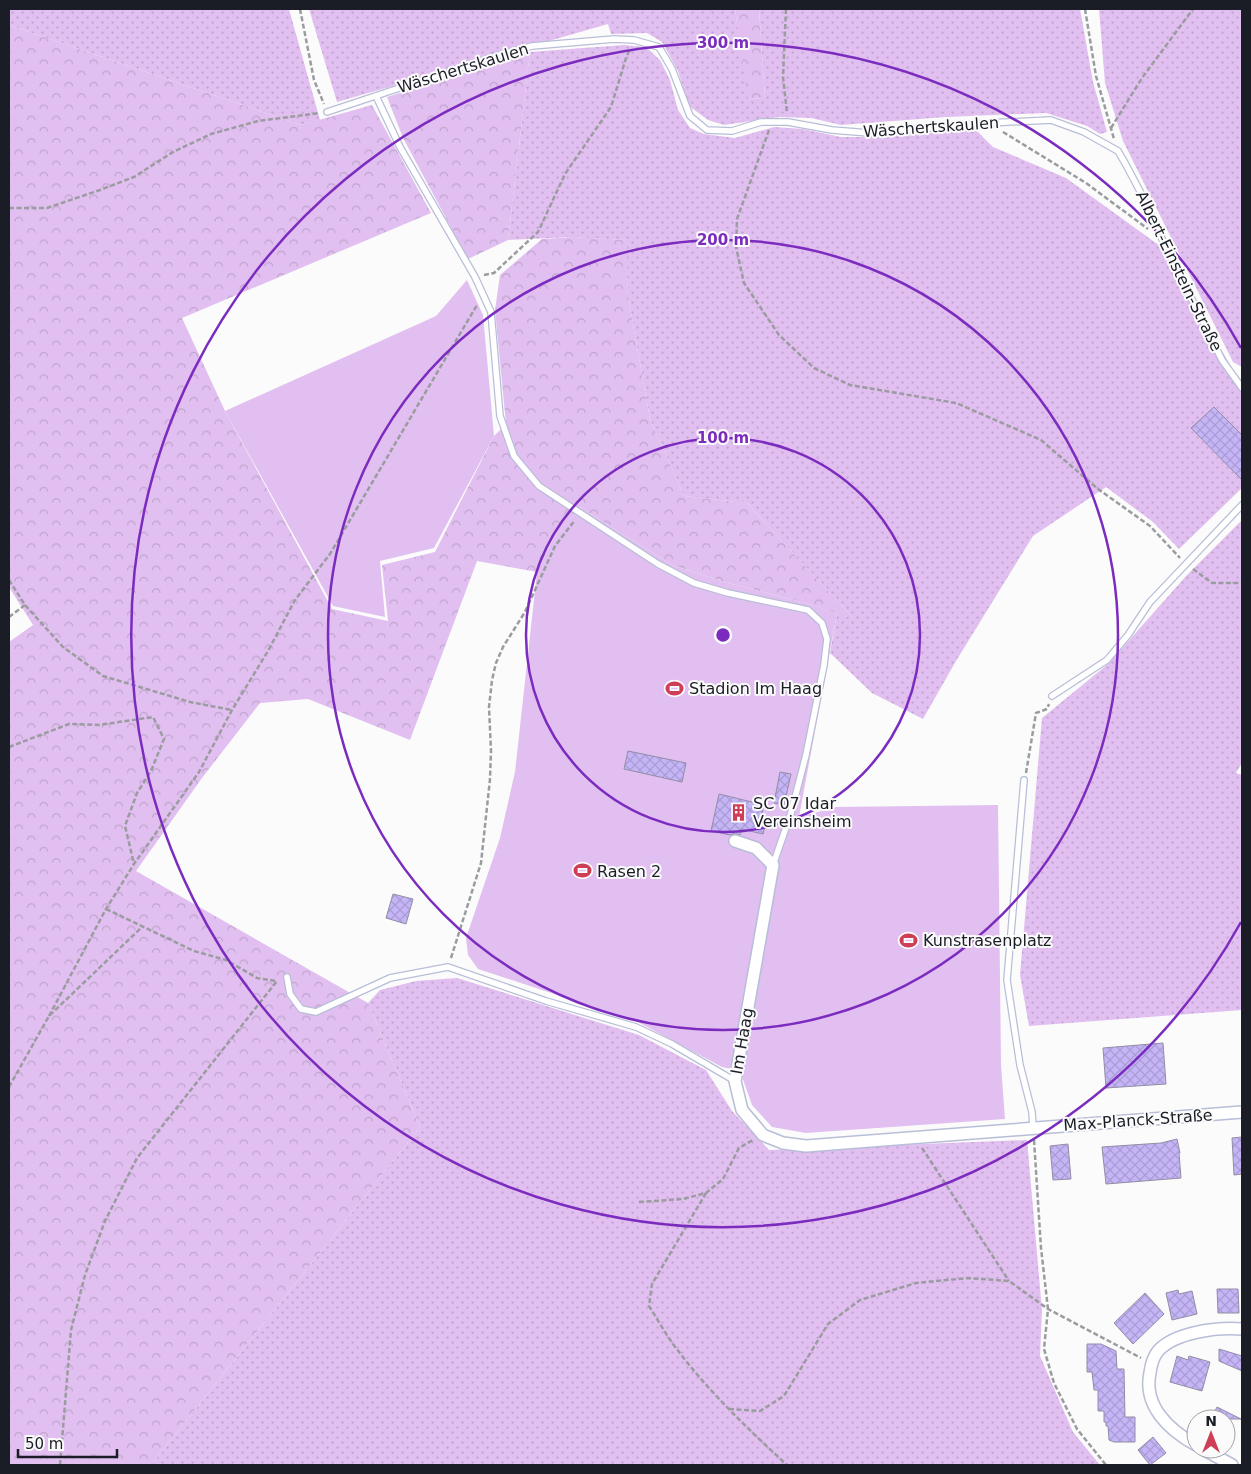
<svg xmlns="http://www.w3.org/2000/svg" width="1251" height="1474" viewBox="0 0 1251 1474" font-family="'DejaVu Sans',sans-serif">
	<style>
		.grass { fill: url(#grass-dots) }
		.forest { fill: url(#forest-crowns) }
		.green { fill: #e1bff0 }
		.building { fill: url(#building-cross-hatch); stroke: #928da5 }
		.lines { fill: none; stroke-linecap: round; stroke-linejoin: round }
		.lane-casing { stroke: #b8bed7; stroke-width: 8 }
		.street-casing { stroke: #b8bed7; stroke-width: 14 }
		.path { stroke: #9b9ca0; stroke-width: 2.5; stroke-dasharray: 5 2.5; stroke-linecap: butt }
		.lane { stroke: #fff; stroke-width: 5.5 }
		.street { stroke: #fff; stroke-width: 11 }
		.ring { fill: none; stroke: #7b2cbf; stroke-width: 2.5 }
		.labels { text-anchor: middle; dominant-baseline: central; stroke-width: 4; stroke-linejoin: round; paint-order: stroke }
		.street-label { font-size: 16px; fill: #1b1d26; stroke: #fbfbfb }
		.poi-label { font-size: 16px; fill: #1b1d26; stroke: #fbfbfb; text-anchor: start }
		.centre { fill: #7b2cbf; stroke: #fbfbfb; stroke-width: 2.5 }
		.ring-label { font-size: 15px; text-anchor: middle; font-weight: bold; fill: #7b2cbf; stroke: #fbfbfb; stroke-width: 4; stroke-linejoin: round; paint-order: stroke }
	</style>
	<defs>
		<pattern id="grass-dots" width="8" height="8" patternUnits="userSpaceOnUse" patternTransform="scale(1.25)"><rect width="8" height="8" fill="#e1bff0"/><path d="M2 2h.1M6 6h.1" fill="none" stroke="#c0a4ce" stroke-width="1.8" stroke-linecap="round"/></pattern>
		<pattern id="forest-crowns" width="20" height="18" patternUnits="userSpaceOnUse" patternTransform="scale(1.25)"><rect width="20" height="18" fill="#e1bff0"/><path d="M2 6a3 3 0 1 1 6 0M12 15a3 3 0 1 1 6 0" fill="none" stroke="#c0a4ce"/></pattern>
		<pattern id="building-cross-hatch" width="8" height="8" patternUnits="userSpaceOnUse" patternTransform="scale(1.25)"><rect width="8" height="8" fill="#c5b5f7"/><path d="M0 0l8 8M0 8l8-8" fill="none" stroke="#a99bd4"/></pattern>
	</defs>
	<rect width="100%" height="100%" fill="#fbfbfb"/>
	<g class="grass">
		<path d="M9,9H289L320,120L301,125L9,25Z"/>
		<path d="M309,9H735L749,99L765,98L759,9H1080L1093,82L1107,132L1100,134L1087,126L1046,113L946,117L841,125L811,118L780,117L724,125L708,120L689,106L678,71L662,42L647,33L611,34L608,24L337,102Z"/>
		<path d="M1099,9H1242V367L1233,362L1123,141L1105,83Z"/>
		<path d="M624,45L646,47L660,60L670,80L678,110L690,128L704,134L735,138L774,127L803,129L841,137H877L975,129L993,147L1066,178L1160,246L1242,385V488L1179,549L1153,522L1106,487L1033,536L956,661L923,719L872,693L830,653L837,613L853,618L747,503L684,496L650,419L628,296L626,240L572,237L508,240L530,52Z"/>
		<path d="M1242,520V763L1236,773L1242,775V1010L1029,1026L1020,975L1042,718L1108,664L1187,575Z"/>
		<path d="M457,978L639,1035L706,1070L732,1111L769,1150L1027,1140L1042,1310L1040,1356L1073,1432L1100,1465H151L420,1127L368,1003L380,990L416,981Z"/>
	</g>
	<g class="forest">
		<path d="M735,9H759L765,98L748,99Z"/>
		<path d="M9,25L301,125L372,105L431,213L182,318L225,411L332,609L388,621L382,565L435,552L494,436L506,424L495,310L500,275L542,239L573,237L627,240L628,296L650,419L684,496L747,503L854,619L809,604L724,582L672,565L580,507L552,541L537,572L477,561L410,740L308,699L260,703L202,778L136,871L368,1003L420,1127L151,1465H9V642L33,625L9,587Z"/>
		<path d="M530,52L508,240L468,259L403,138L387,97Z"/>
	</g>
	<g class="green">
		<path d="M467,280L483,315L494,436L434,548L380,561L385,617L333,606L225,411L436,316Z"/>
		<path d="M580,507L672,565L724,582L809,604L837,613L799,817L836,807L998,805L1001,1065L1005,1119L806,1133L772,1127L752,1105L740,1071L722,1067L636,1021L478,969L468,955L466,938L500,838L515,772L537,572L552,541Z"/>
	</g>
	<g class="building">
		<path d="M1214,407L1242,435V480L1191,428Z"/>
		<path d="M628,751L686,763L682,782L624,769Z"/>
		<path d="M780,772L791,774L784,805L774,803Z"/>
		<path d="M719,794L764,805L760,821L766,822L763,834L741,829L740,835L734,834L730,835L711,831Z"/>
		<path d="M393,894L413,899L406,924L386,918Z"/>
		<path d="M1163,1043L1166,1084L1106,1088L1103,1048Z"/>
		<path d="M1242,1137V1174L1234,1175L1232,1138Z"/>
		<path d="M1177,1139L1180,1153H1179L1181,1178L1106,1184L1102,1147L1161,1143Z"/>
		<path d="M1068,1144L1071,1179L1053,1180L1050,1146Z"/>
		<path d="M1217,1289H1238L1239,1313H1218Z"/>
		<path d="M1178,1290L1179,1294L1192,1291L1197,1314L1172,1320L1166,1293Z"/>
		<path d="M1145,1293L1164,1314L1133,1344L1114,1323Z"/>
		<path d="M1087,1344H1101L1116,1351L1117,1369H1124L1125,1417H1135V1442H1114L1109,1440L1108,1426H1106V1422H1104V1411H1098V1390H1094L1092,1372H1087Z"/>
		<path d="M1219,1349L1242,1356V1371L1219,1361Z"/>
		<path d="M1177,1356L1188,1360L1189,1356L1210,1362L1202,1391L1170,1382Z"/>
		<path d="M1217,1407L1241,1419H1211Z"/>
		<path d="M1153,1437L1166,1453L1150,1465L1138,1450Z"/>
	</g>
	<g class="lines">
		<defs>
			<g id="lane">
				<path d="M376,96L400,147L475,277L491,312L500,416L514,456L539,486L658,564L694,583L728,593L808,610L822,623L827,639L824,665L806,755L791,813L773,865"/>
				<path d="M327,112L496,56L532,46L614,39L634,40L659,47L672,69L690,116L707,130L732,131L761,122H788L832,130L869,133L988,123L1051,120L1084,132L1118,151L1125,163L1143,197L1163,241L1222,360L1242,388"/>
				<path d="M1052,696L1107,660L1128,635L1150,602L1242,505"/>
				<path d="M1024,780L1007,980L1020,1065L1032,1112L1033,1128"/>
				<path d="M287,977L290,994L301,1009L316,1012L390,978L448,967L546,1001L636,1027L672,1044L735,1081"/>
			</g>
			<g id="street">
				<path d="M735,841L756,848L773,865L735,1081L742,1110L763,1135L783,1143L806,1146L1242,1112"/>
				<path d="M1196,1445C1169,1430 1143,1406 1150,1373C1151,1365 1153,1357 1158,1351C1175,1332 1218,1327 1242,1329"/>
				<path d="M1203,1449L1232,1465"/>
			</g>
		</defs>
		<use href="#lane" class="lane-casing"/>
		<use href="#street" class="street-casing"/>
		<g class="path">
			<path d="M300,9L314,80L324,104"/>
			<path d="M786,9L783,77L787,113"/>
			<path d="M1085,9L1096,76L1114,139"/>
			<path d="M1111,128L1142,78L1193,9"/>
			<path d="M769,130L737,219L736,247L744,283L779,335L814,368L850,385L956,403L1041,440L1098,489L1150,526L1180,558"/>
			<path d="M1003,132L1086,183L1148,229"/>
			<path d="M9,208H47L100,190L134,177L173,152L211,134L258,121L320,113"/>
			<path d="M484,275L494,273L538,232L565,174L611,107L626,58L630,49"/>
			<path d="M1193,569L1212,583H1242"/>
			<path d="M9,580L25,605L63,647L103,676L190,702L232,710"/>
			<path d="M9,617L25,605"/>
			<path d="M9,747L69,724L99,725L153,717L164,739L151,771L137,793L125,826L134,864"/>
			<path d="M1026,773L1036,713L1047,709L1049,704"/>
			<path d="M106,909L194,951L226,960L257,978L276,981"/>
			<path d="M451,958L481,863L490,779L491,751L489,707L492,680L496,663L503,647L525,612L555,546L575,520"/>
			<path d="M49,1016L106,909L134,864L199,772L232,710L268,651L295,600L330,554L477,305"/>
			<path d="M9,1087L49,1016L143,926"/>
			<path d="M1034,1140L1041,1248L1048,1309L1044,1349L1054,1383L1077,1429L1106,1465"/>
			<path d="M922,1148L1009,1281"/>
			<path d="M706,1193L652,1284L649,1306C658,1320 666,1335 676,1348C708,1391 748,1429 787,1465"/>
			<path d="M639,1202L683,1199L706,1193L723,1179L739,1148L753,1140"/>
			<path d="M729,1409L760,1411L784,1396L828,1324L860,1300L916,1283L968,1278L1009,1281L1048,1309L1141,1358"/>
			<path d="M60,1465L71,1330L85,1275L105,1221L137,1158L277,981"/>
		</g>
		<use href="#lane" class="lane"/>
		<use href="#street" class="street"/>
	</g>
	<g class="ring">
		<circle cx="723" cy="635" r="197"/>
		<circle cx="723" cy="635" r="395"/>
		<path d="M1241 922A592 592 0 1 1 1241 348"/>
	</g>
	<defs>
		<symbol id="stadium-bare" viewBox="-9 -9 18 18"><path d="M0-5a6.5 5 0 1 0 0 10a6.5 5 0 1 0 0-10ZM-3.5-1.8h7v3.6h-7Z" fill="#ce3e57" stroke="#fbfbfb" stroke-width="2.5" paint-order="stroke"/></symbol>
		<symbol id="building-bare" viewBox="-9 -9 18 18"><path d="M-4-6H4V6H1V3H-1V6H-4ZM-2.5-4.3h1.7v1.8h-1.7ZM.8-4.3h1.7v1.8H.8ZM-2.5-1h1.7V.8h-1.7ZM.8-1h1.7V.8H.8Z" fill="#ce3e57" stroke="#fbfbfb" stroke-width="2.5" paint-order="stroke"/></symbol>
	</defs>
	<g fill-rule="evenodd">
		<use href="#stadium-bare" x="662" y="676" width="25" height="25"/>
		<use href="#building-bare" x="726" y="800" width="25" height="25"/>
		<use href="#stadium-bare" x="570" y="858" width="25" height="25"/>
		<use href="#stadium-bare" x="896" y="928" width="25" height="25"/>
	</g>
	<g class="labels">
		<g class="street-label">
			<text transform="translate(463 68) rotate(-17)">Wäschertskaulen</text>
			<text transform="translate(931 127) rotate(-4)">Wäschertskaulen</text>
			<text transform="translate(1179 271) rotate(64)">Albert-Einstein-Straße</text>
			<text transform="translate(742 1041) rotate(-80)">Im Haag</text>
			<text transform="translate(1138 1120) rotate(-4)">Max-Planck-Straße</text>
		</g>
		<g class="poi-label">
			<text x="689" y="688">Stadion Im Haag</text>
			<text x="753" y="803">SC 07 Idar<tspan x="753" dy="18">Vereinsheim</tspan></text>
			<text x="597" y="871">Rasen 2</text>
			<text x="923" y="940">Kunstrasenplatz</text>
		</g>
	</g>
	<circle cx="723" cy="635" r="8" class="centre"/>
	<g class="ring-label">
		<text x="723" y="48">300 m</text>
		<text x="723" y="245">200 m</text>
		<text x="723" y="443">100 m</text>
	</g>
	<rect width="1251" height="1474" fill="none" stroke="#1b1d26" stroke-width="20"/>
	<g transform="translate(1211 1434)"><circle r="24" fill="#fbfbfb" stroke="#a1a2a6"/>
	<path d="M0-4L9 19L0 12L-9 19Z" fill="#ce3e57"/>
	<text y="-8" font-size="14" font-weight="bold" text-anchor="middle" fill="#1b1d26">N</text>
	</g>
	<path d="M18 1449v8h99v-8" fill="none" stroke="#1b1d26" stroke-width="2.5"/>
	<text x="25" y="1449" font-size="15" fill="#1b1d26" stroke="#fbfbfb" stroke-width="4" paint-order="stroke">50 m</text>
</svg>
